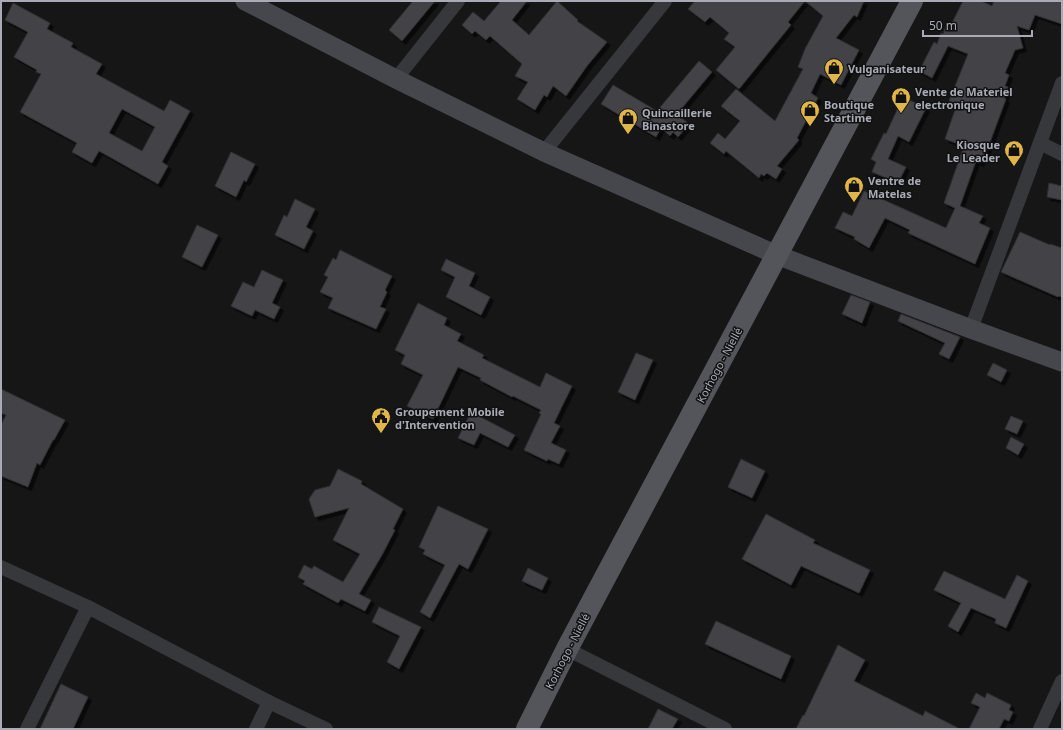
<svg xmlns="http://www.w3.org/2000/svg" width="1063" height="730" viewBox="0 0 1063 730" font-family="'Noto Sans',sans-serif">
	<style>
		.building { fill: #434347; stroke: #303033; fill-rule: evenodd; filter: url(#shadow) }
		.lines { fill: none; stroke-linecap: round; stroke-linejoin: round }
		.street { stroke: #37383c; stroke-width: 14 }
		.secondary { stroke: #45474c; stroke-width: 19 }
		.primary { stroke: #54555b; stroke-width: 22 }
		.labels { text-anchor: middle; dominant-baseline: central; stroke-width: 3; stroke-linejoin: round; paint-order: stroke }
		.poi-label { font-size: 11px; font-weight: bold; fill: #a9acb6; stroke: #111112; text-anchor: start }
		.street-label { font-size: 11px; fill: #a9acb6; stroke: #111112 }
	</style>
	<defs>
		<filter id="shadow"><feDropShadow dx="3.5" dy="3.5" stdDeviation="0" flood-color="#0009"/></filter>
	</defs>
	<rect width="100%" height="100%" fill="#161617"/>
	<g class="building">
		<path d="M413,1H435L402,41L389,30Z"/>
		<path d="M501,1H527L512,20L529,35L557,1L578,20L577,21L607,42L587,66L566,96L553,86L547,97L544,95L535,110L517,99L528,82L515,76L522,64L490,36L486,40L475,31L472,34L462,25L473,12L484,21Z"/>
		<path d="M695,1H864L857,17L854,15L836,38L859,50L841,85L820,74L811,93L818,98L797,138L799,140L777,166L782,169L776,179L767,173L764,176L761,174L759,178L726,151L724,154L710,143L718,133L725,139L740,121L721,106L736,89L775,121L803,69L798,67L805,49L823,16L805,1L788,22L791,25L739,89L716,70L735,47L724,39L729,33L710,17L705,22L688,9Z"/>
		<path d="M963,1H981L992,6L994,1H1062V24L1035,15L1029,30L1017,26L1023,48L1015,50L1005,73L1009,75L1005,86L1008,87L1004,98L1006,99L986,153H985L980,163L976,161L960,206L983,216L979,223L990,228L975,264L908,233L910,230L885,218L869,248L854,239L855,237L835,228L843,212L852,216L864,191L946,228L955,208L944,203L964,146L945,139L957,104L949,101L968,54L948,46L932,78L919,71L934,42L937,44L941,33L943,34L946,26L950,27Z"/>
		<path d="M13,3L50,23L47,29L73,43L71,47L102,64L96,74L164,111L170,100L190,111L162,162L168,166L158,184L99,151L92,163L72,152L77,143L20,112L41,74L36,72L37,70L14,57L28,32L5,20ZM122,109L155,127L142,151L109,133Z"/>
		<path d="M699,61L712,72L677,114L689,124L678,137L673,132L670,136L661,128L656,137L601,104L613,85L657,111Z"/>
		<path d="M903,97L926,108L909,142L898,136L888,159L906,167L898,183L872,172L876,162L871,159L884,133L886,134Z"/>
		<path d="M231,152L255,164L246,182L244,180L236,197L215,186Z"/>
		<path d="M1049,183L1062,186V200L1047,197Z"/>
		<path d="M295,199L315,209L306,227L313,231L304,249L275,235L284,215L287,217Z"/>
		<path d="M197,225L218,235L202,267L182,257Z"/>
		<path d="M1020,232L1050,245V244L1062,248V297L1059,296L1058,297L1001,272Z"/>
		<path d="M340,250L392,276L385,290L387,292L380,307L386,309L376,329L328,308L333,298L320,292L328,277L324,275L333,258L336,260Z"/>
		<path d="M446,259L475,273L469,286L490,297L481,315L446,297L455,277L441,270Z"/>
		<path d="M262,270L283,280L272,303L280,307L274,319L255,310L252,316L231,306L243,282L254,287Z"/>
		<path d="M851,295L870,302L862,323L842,314Z"/>
		<path d="M418,303L447,318L444,325L461,334L457,341L484,355L482,358L540,387L546,373L572,386L554,423L560,426L551,443L566,450L559,464L548,459L547,461L524,450L541,414L539,413L541,410L513,396L512,397L480,380L481,378L458,367L433,419L407,406L423,375L401,364L405,355L395,350Z"/>
		<path d="M901,314L960,337L949,359L939,354L945,343L898,321Z"/>
		<path d="M636,353L653,360L635,400L618,392Z"/>
		<path d="M993,363L1007,370L1001,382L987,375Z"/>
		<path d="M1,389L65,420L54,440H53L40,465L37,463L28,487L1,476V425L6,415L1,413Z"/>
		<path d="M471,412L515,435L508,447L480,433L474,445L458,438Z"/>
		<path d="M1011,416L1023,421L1017,434L1005,429Z"/>
		<path d="M1011,437L1024,444L1018,455L1006,448Z"/>
		<path d="M741,459L765,471L752,498L728,487Z"/>
		<path d="M338,469L362,481L361,484L403,509L393,529L395,530L382,555L359,594L371,600L365,611L341,599L338,603L303,584L305,581L298,577L304,565L312,569L314,566L343,582L360,554L333,540L349,508L315,517L309,499L315,490L330,486Z"/>
		<path d="M438,506L488,529L468,569L459,564L430,618L420,612L445,565L423,554L425,550L419,547Z"/>
		<path d="M766,514L815,540L813,543L870,570L859,593L801,566L791,585L742,559Z"/>
		<path d="M528,568L548,578L542,590L522,581Z"/>
		<path d="M944,571L1005,599L1017,575L1028,581L1006,628L995,623L996,619L971,608L958,632L948,626L961,603L934,590Z"/>
		<path d="M379,607L421,627L399,669L387,662L400,636L372,622Z"/>
		<path d="M716,621L791,656L781,679L705,644Z"/>
		<path d="M838,645L865,660L854,681L923,716L925,711L960,729H796L803,715L804,716Z"/>
		<path d="M61,684L88,697L73,729H40Z"/>
		<path d="M976,693L985,698L987,693L1011,705L1009,710L1013,712L1009,721L1004,719L999,729H969L980,707L971,703Z"/>
		<path d="M658,709L678,719L672,729H648Z"/>
	</g>
	<g class="lines">
		<g class="street">
			<path d="M396,79L458,1"/>
			<path d="M1040,143L1062,154"/>
			<path d="M544,152L665,1"/>
			<path d="M971,329L1062,83"/>
			<path d="M1,567L88,607L269,702L326,729"/>
			<path d="M567,649L725,729"/>
			<path d="M27,729L88,607"/>
			<path d="M256,729L269,702"/>
			<path d="M1040,729L1062,681"/>
		</g>
		<path class="secondary" d="M245,1L396,79L544,152L777,255L971,329L1062,362"/>
		<path class="primary" d="M527,729L567,649L912,1"/>
	</g>
	<defs>
		<symbol id="shop-pin" viewBox="-11 -11 22 30"><path d="M0 17L-7.5 6A9.5 9.5 0 1 1 7.5 6Z" fill="#dfb647" stroke="#111112"/><path d="M-5-2.5h2.3a2.7 3.5 0 0 1 5.4 0H5L5.5 6h-11ZM-1.5-2.5h3a1.5 2.3 0 0 0-3 0Z" fill="#111"/></symbol>
		<symbol id="civic-pin" viewBox="-11 -11 22 30"><path d="M0 17L-7.5 6A9.5 9.5 0 1 1 7.5 6Z" fill="#dfb647" stroke="#111112"/><path d="M-.6-6.5H3V-4.5H.6V-3L4-1V1h2V6H-6V1h2V-1L-.6-3ZM-1.2 2.5V6h2.4V2.5Z" fill="#111"/></symbol>
	</defs>
	<g fill-rule="evenodd">
		<use href="#shop-pin" x="823" y="57" width="22" height="30"/>
		<use href="#shop-pin" x="890" y="86" width="22" height="30"/>
		<use href="#shop-pin" x="799" y="99" width="22" height="30"/>
		<use href="#shop-pin" x="617" y="107" width="22" height="30"/>
		<use href="#shop-pin" x="1003" y="139" width="22" height="30"/>
		<use href="#shop-pin" x="843" y="175" width="22" height="30"/>
		<use href="#civic-pin" x="370" y="406" width="22" height="30"/>
	</g>
	<g class="labels">
		<g class="poi-label">
			<text x="848" y="68">Vulganisateur</text>
			<text x="915" y="91">Vente de Materiel<tspan x="915" dy="13">electronique</tspan></text>
			<text x="824" y="104">Boutique<tspan x="824" dy="13">Startime</tspan></text>
			<text x="642" y="112">Quincaillerie<tspan x="642" dy="13">Binastore</tspan></text>
			<text x="1000" y="144" text-anchor="end">Kiosque<tspan x="1000" dy="13">Le Leader</tspan></text>
			<text x="868" y="180">Ventre de<tspan x="868" dy="13">Matelas</tspan></text>
			<text x="395" y="411">Groupement Mobile<tspan x="395" dy="13">d'Intervention</tspan></text>
		</g>
		<g class="street-label">
			<text transform="translate(719 365) rotate(-62)">Korhogo - Niellé</text>
			<text transform="translate(567 651) rotate(-63)">Korhogo - Niellé</text>
		</g>
	</g>
	<rect width="1063" height="730" fill="none" stroke="#a9acb6" stroke-width="4"/>
	<path d="M923 30v6h109v-6" fill="none" stroke="#a9acb6" stroke-width="2"/>
	<text x="929" y="30" font-size="12" fill="#a9acb6" stroke="#111112" stroke-width="3" paint-order="stroke">50 m</text>
</svg>
